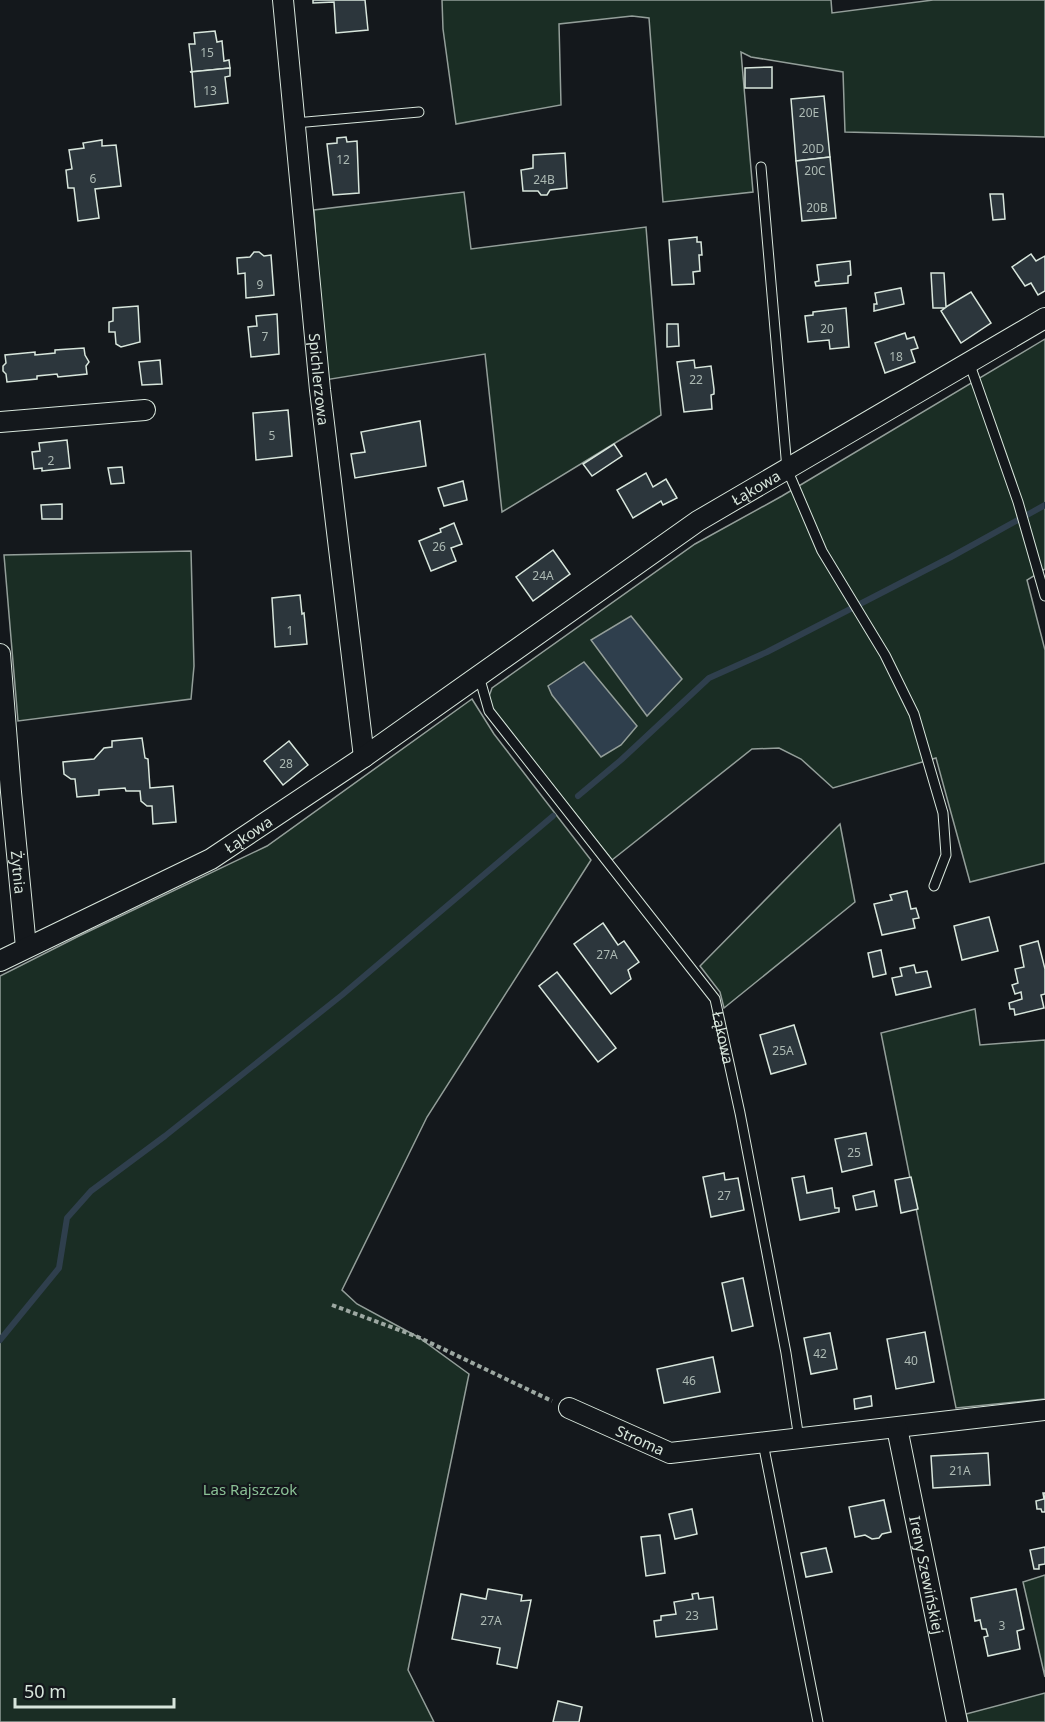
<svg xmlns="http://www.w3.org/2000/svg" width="1045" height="1722" viewBox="0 0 1045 1722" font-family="'Noto Sans',sans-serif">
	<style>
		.green { fill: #1a2d24; stroke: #939e99; stroke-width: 1.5 }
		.water { fill: #2f3f4d; stroke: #939e99; stroke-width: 1.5 }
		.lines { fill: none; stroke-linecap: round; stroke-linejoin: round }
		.stream { stroke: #2f3f4d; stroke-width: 6 }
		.building { fill: #2c363c; stroke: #d8e6dc; stroke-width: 1.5 }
		.service-casing { stroke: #d8e6dc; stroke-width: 11 }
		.minor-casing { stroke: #d8e6dc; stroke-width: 22 }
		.path { stroke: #9da8a2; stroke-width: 4; stroke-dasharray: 4.5 3; stroke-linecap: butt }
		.service { stroke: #14181c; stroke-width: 9 }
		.minor { stroke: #14181c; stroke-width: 20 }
		.labels { text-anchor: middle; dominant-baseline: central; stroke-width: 4.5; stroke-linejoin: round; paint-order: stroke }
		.number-label { font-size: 12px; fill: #adbab4 }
		.street-label { font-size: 15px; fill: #d8e6dc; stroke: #14181c }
		.park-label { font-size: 15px; fill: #8ac095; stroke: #14181c }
	</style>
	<rect width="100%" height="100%" fill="#14181c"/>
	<g class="green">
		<path d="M442,0H831L832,13L933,0H1045V137L845,132L843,72L751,57L741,52L753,192L663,202L649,18L632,16L559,24L561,105L456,124L443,29Z"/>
		<path d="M464,192L471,249L646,227L661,415L502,512L485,354L325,380L314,210Z"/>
		<path d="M1045,339V569L1027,580L1045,650V863L970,882L936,758L833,788L801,759L779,748L752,749L612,860L487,702L492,688L695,544L782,496Z"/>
		<path d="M191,551L194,666L191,699L18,721L4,555Z"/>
		<path d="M472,699L494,734L591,860L427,1117L342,1290L357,1304L418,1337L469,1374L408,1670L434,1722H0V976L79,936L267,846Z"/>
		<path d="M840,824L855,902L724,1008L720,992L700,966Z"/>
		<path d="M975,1009L980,1045L1045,1040V1399L956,1408L881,1033Z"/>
		<path d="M1045,1575V1677L1023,1582Z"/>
		<path d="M1045,1693V1722H968L966,1714Z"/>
	</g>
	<g class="water">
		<path d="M631,616L682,679L647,716L591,640Z"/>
		<path d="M584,662L637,726L621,745L601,757L552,695L548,686Z"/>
	</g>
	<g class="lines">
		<g class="stream">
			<path d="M578,796L621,760L709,678L767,652L951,557L1045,505"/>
			<path d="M0,1340L59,1268L67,1218L91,1191L165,1136L342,995L553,816"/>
		</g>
	</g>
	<g class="building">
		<path d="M313,0H365L368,30L336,33L334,2L313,3Z"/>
		<path d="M215,31L217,42L222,41L224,61L229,60L230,68L190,72L192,71L189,44H195L194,33Z"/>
		<path d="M772,67V88H745V68Z"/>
		<path d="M230,68V76L225,77L228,103L195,107L192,72H190Z"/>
		<path d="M824,96L830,157L796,161L791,99Z"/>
		<path d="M346,137L347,142L357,141L359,193L333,195L327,144L337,143V138Z"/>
		<path d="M102,140V146L116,145L121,186L95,189L99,218L78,221L74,188H68L66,170L72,169L69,150L84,148L83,143Z"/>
		<path d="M565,153L567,188L550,190L547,195H541L538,191H523L521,170L533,168V155Z"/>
		<path d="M830,157L836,218L802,221L796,161Z"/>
		<path d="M990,194H1003L1005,219L993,220Z"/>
		<path d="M697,237V242H701L702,255H699L700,271L693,272L694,284L672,285L669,240Z"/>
		<path d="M254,252H259L264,256L271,255L274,295L246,298L245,273L238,274L237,258L250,257Z"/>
		<path d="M1031,254L1036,261L1045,256V291L1038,295L1031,283L1025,286L1012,267Z"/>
		<path d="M850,261L851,275L848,276V283L816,286L815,282L819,281L817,265Z"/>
		<path d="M931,273H944L946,307L971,292L991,323L961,343L941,311L945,308H933Z"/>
		<path d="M901,288L904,304L874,311V304H877L875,293Z"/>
		<path d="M138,306L140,342L121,347L116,344L115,332H109V322L113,321V308Z"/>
		<path d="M846,308L849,347L830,349L829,340L808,342L805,316L813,315V312Z"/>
		<path d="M277,314L279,354L251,357L248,327L257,326L256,316Z"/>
		<path d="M667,324H678L679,346L667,347Z"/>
		<path d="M905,333L907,339L914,337L918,348L911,350L915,362L885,373L875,343Z"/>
		<path d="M84,348L85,355L89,362L86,366L87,374L58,377L57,374L37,376V379L7,382L6,374L3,371V366L6,363L5,355L35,352V355L55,353V350Z"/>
		<path d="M160,360L162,384L142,385L139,362Z"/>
		<path d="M694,360L695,368L711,366L714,389V394L711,395L712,409L684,412L677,362Z"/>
		<path d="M288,410L292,456L256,460L253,413Z"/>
		<path d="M420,421L426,466L355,478L351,454L365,452L361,432Z"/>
		<path d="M67,440L70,468L42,471V468L34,469L32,452L40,451L39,443Z"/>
		<path d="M614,444L622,456L592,476L583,464Z"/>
		<path d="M122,467L124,483L111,484L108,468Z"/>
		<path d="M646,473L653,487L666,479L677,498L663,505L661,501L633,518L617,490Z"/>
		<path d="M463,481L467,500L444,506L438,488Z"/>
		<path d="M62,504V519H42L41,505Z"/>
		<path d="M454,523L462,544L451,548L456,561L431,571L419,541L441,532L440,529Z"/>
		<path d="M553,550L570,574L533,601L516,577Z"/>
		<path d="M300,595L302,614L304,613L307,644L275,647L272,598Z"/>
		<path d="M142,738L145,758L148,759L150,788L173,786L176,822L153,824L152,806H147L141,801L140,791H126L125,788L99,790V795L77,797L75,779H71L64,774L63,762L94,759L104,748L112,747V741Z"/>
		<path d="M289,741L308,765L283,785L264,761Z"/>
		<path d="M907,891L911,909L916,908L919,918L913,919L915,928L882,935L874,904L892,900L890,895Z"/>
		<path d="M989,917L998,951L962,960L954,926Z"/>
		<path d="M603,923L618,945L624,941L639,962L628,970L631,979L611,994L574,944Z"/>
		<path d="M1038,941L1045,969V994L1041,995L1044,1008L1015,1015L1014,1009H1010L1009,1003L1022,999L1021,992L1015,994L1012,985L1018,983L1015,969L1024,967L1020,946Z"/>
		<path d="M881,950L886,974L873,977L868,953Z"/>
		<path d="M914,965L916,973L927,971L931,987L896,995L892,978L902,976L900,968Z"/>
		<path d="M557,972L616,1048L598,1062L539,986Z"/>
		<path d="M794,1025L806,1064L771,1074L760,1035Z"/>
		<path d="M866,1133L872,1165L842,1172L835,1139Z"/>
		<path d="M724,1173L725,1180L738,1178L744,1210L711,1217L703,1177Z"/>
		<path d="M804,1176L807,1193L832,1188L835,1208H839V1212L800,1220L792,1178Z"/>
		<path d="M911,1177L918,1209L901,1213L895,1180Z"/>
		<path d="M874,1191L877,1206L856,1210L853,1196Z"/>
		<path d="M743,1278L753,1326L732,1331L722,1283Z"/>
		<path d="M925,1332L934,1382L896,1389L887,1339Z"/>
		<path d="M830,1333L837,1369L811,1374L804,1338Z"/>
		<path d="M713,1357L720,1392L664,1403L657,1369Z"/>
		<path d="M871,1396L872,1406L855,1409L854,1399Z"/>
		<path d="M988,1453L990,1485L933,1488L931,1456Z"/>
		<path d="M1043,1493H1045V1512H1042L1041,1509H1037L1036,1501L1044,1499Z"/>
		<path d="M884,1500L891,1532L882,1534L879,1538L872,1539L865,1535L855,1537L849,1507Z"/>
		<path d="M692,1509L697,1534L675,1539L669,1514Z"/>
		<path d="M660,1535L665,1573L646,1576L641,1537Z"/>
		<path d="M1045,1547V1564L1039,1565V1569H1034L1030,1550Z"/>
		<path d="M826,1548L832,1572L806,1577L801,1553Z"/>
		<path d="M488,1589L522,1595L521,1601L531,1600L517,1668L497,1664L500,1648L452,1639L461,1594L486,1599Z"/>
		<path d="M1016,1589L1024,1629L1017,1631L1020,1649L988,1656L984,1637L988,1636L986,1629H982L980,1620L975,1621L971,1598Z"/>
		<path d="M698,1593L699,1599L713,1597L717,1629L656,1637L654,1621L661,1620V1616L676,1614L674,1602L693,1599L692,1594Z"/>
		<path d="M558,1701L582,1707L579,1722H553Z"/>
	</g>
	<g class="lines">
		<defs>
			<g id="service">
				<path d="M295,123L419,112"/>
				<path d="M761,167L787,469L822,551L885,655L914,714L943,813L946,855L934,886"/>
				<path d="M969,362L1018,502L1045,596"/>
				<path id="s1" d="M479,676L489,711L715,999L740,1113L786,1353L799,1439"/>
				<path d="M763,1443L818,1722"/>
			</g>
			<g id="minor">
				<path id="s2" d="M283,0L320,390L364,757"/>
				<path d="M0,422L145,410"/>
				<path id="s3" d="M0,654L11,792L26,947"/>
				<path id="s4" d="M0,961L211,859L364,757L698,521L1045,318"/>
				<path id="s5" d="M569,1408L670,1453L1045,1410"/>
				<path id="s6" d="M897,1428L957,1722"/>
			</g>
		</defs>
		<use href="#service" class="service-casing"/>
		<use href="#minor" class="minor-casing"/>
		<path class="path" d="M332,1305L418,1337L552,1401"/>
		<use href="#service" class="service"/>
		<use href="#minor" class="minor"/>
	</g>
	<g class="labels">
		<g class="number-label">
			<text x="207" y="52">15</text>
			<text x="210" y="90">13</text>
			<text x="809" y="112">20E</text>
			<text x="813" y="148">20D</text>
			<text x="343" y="159">12</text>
			<text x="815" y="170">20C</text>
			<text x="93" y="178">6</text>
			<text x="544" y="179">24B</text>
			<text x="817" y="207">20B</text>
			<text x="260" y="284">9</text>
			<text x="827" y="328">20</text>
			<text x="265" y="336">7</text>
			<text x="896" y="356">18</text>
			<text x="696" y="379">22</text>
			<text x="272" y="435">5</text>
			<text x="51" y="460">2</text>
			<text x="439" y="546">26</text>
			<text x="543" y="575">24A</text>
			<text x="290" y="630">1</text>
			<text x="286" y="763">28</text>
			<text x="607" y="954">27A</text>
			<text x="783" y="1050">25A</text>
			<text x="854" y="1152">25</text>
			<text x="724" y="1195">27</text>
			<text x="820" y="1353">42</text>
			<text x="911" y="1360">40</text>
			<text x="689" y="1380">46</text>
			<text x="960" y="1470">21A</text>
			<text x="692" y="1615">23</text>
			<text x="491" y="1620">27A</text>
			<text x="1002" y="1625">3</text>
		</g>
		<g class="street-label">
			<text stroke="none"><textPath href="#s2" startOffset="381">Spichlerzowa</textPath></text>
			<text stroke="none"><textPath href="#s4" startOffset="894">Łąkowa</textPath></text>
			<text stroke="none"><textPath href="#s4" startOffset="279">Łąkowa</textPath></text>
			<text stroke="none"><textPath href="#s3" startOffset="219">Żytnia</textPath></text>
			<text stroke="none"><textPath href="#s1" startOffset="442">Łąkowa</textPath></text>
			<text stroke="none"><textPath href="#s5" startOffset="78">Stroma</textPath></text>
			<text stroke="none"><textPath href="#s6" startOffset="150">Ireny Szewińskiej</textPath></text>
		</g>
		<g class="park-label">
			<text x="250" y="1489">Las Rajszczok</text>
		</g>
	</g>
	<path d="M15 1698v9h159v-9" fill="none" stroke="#d8e6dc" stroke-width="3"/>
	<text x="24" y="1698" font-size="18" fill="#d8e6dc" stroke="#14181c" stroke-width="4.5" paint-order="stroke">50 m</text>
</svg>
